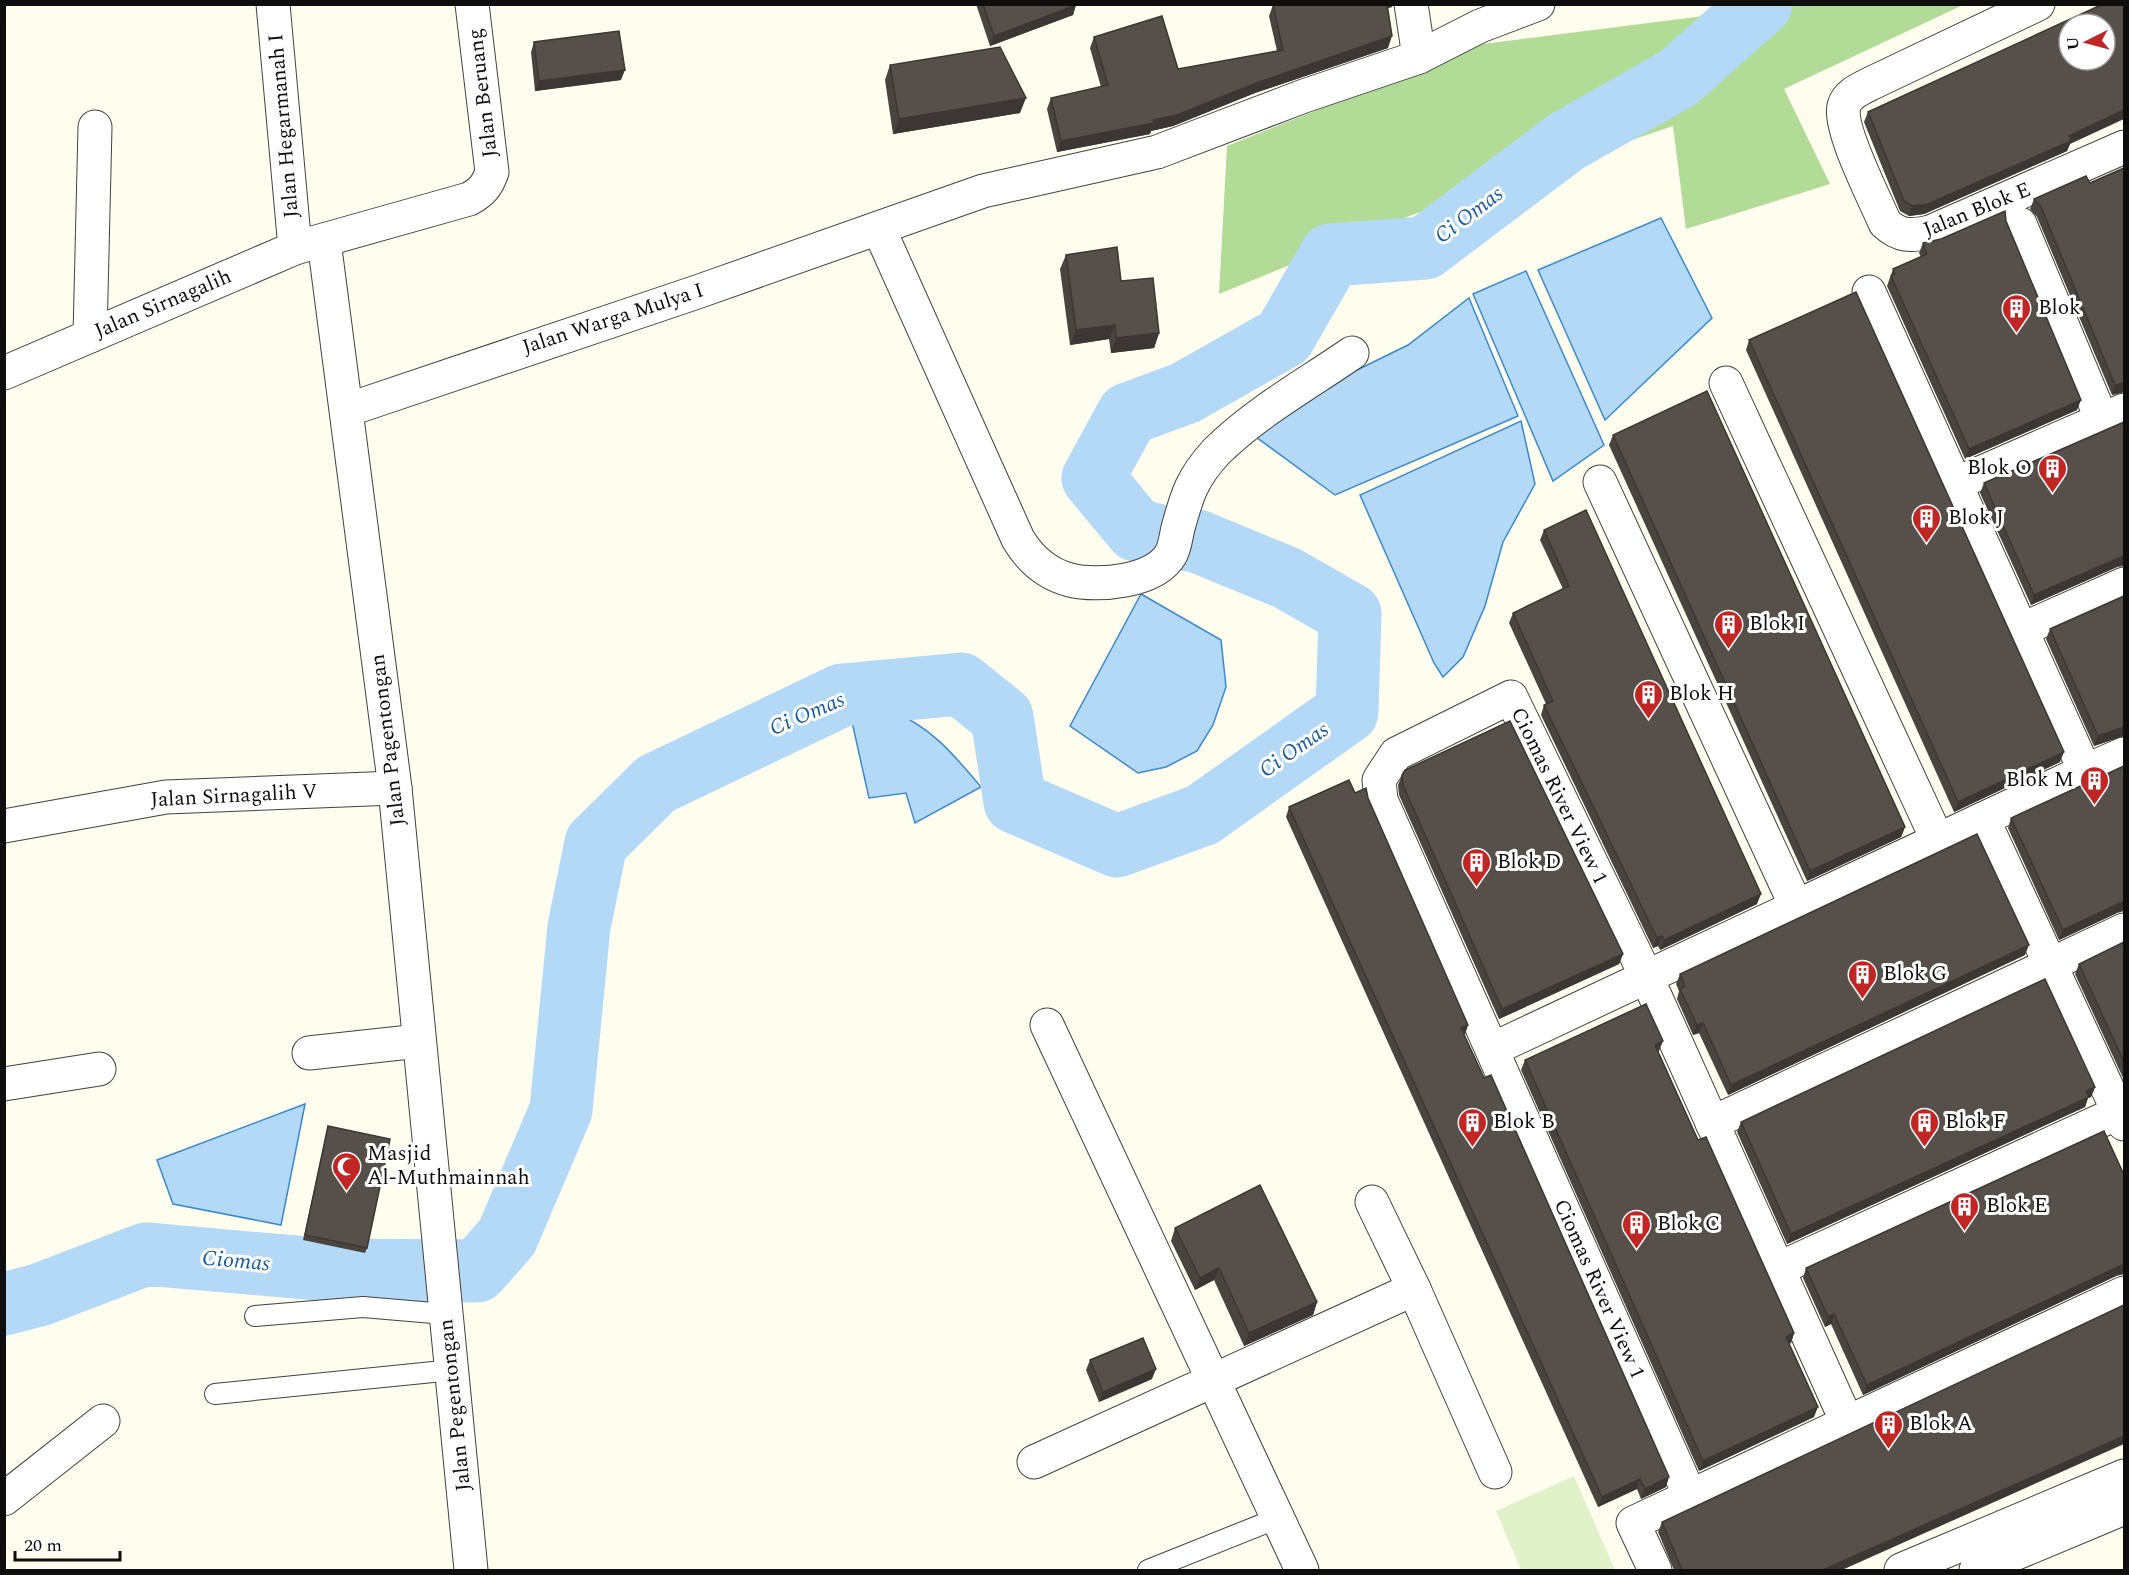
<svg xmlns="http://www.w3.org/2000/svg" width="2129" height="1575" viewBox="0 0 2129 1575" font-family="Spectral,serif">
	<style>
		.forest { fill: #b1db97 }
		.pitch { fill: #e1f1ca }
		.water { fill: #b3d9f7; stroke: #398ace; stroke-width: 1.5 }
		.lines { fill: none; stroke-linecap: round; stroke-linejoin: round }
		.river { stroke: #b3d9f7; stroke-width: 63 }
		.lane-casing { stroke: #414141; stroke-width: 22 }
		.street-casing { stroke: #414141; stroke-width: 35 }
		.lane { stroke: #fff; stroke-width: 20 }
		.street { stroke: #fff; stroke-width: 33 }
		.wall { fill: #4a4440 }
		.shaded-wall { fill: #3c3734 }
		.building { fill: #564f4a; stroke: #3c3734; stroke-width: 1.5; fill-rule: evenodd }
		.labels { text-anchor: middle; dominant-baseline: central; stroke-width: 6; stroke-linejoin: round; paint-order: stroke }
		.street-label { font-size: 21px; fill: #0e0e0e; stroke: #fff }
		.poi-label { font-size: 21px; fill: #0e0e0e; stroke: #fff; text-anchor: start }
		.water-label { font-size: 22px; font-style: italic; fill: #165ca1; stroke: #fff }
	</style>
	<rect width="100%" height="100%" fill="#fffdee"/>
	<path class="forest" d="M1781,5H1963L1784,89L1830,184L1686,229L1673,126L1412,215L1219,294L1227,146L1483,44L1775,7Z"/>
	<path class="pitch" d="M1574,1476L1615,1570H1521L1496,1511Z"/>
	<g class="water">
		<path d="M1661,218L1712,318L1605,420L1538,270Z"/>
		<path d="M1526,271L1604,445L1553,481L1473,294Z"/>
		<path d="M1469,298L1518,416L1335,495L1256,437L1355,371L1408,345Z"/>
		<path d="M1521,421L1535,484L1503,542L1485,606L1463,657L1443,677L1434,663L1360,495Z"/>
		<path d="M1141,594L1221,640L1226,687L1213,725L1197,751L1166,767L1138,773L1070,726Z"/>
		<path d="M848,704C862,706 877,706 890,711C929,724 955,756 981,787L915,823L906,793L869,798Z"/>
		<path d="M305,1104L281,1225L173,1204L157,1160Z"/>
	</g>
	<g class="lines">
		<path class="river" d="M4,1304L39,1295L146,1254L330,1270L477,1271L507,1237L561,1110L579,927L596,843L656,784L842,695L961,684L1002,717L1015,802L1117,846L1202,815L1347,712L1350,614L1287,578L1197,541L1165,537L1136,530L1093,478L1128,414L1185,393L1284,337L1331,255L1425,248L1567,141L1678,78L1761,4"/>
		<defs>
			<g id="lane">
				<path d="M255,1316L363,1307L445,1314"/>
				<path d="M215,1394L453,1370"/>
				<path d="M1148,1570L1278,1518"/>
			</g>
			<g id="street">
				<path d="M273,4L295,248"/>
				<path d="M1411,4L1419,57"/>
				<path d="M2038,4L1872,83C1862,88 1847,94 1844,106C1838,128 1875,199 1885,223C1900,237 1911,236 1930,232L2124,147"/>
				<path d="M2020,224L2102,420"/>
				<path d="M879,229L1018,539C1030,559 1047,574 1070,580C1098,587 1155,582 1171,554C1175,547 1176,536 1178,528C1187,495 1192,478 1216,452C1255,413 1307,384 1352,353"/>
				<path d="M324,241L395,788L471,1570"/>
				<path d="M90,336L95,127"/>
				<path d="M4,373L295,248L469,199C482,192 487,186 492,172L472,4"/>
				<path d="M1726,383L1938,841"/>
				<path d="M347,410L697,292L983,191L1157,152L1304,96L1419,57L1480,26L1538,4"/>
				<path d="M1600,482L1797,908"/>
				<path d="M1955,484L2124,410"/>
				<path d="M2021,630L2124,584"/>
				<path d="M2085,771L2124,754"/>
				<path d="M1983,819L2124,1124"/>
				<path d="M4,826L166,797L395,788"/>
				<path d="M1047,1025L1302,1570"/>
				<path d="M1493,1049L2085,771L1869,292"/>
				<path d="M309,1053L419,1041"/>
				<path d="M4,1084L99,1069"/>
				<path d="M1712,1123L2124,930"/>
				<path d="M1372,1202L1414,1289"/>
				<path d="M1778,1269L2124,1110"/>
				<path d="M1034,1462L1414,1289L1495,1472"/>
				<path d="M1690,1496L1381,800L1379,780L1396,754L1511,697L1647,978L1847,1422"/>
				<path d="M4,1499L103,1421"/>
				<path d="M1655,1570L1633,1523L2124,1293"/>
				<path d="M1901,1570L2124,1476"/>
				<path d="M1976,1570L2124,1508"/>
			</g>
		</defs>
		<use href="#lane" class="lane-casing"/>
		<use href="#street" class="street-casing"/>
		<use href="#lane" class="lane"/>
		<use href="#street" class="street"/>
	</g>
	<g class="wall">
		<path d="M976,4H1076L1073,15L990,46Z"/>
		<path d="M1273,5L1392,7L1388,8V48L1255,93L1173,126L1151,131L1150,134L1057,152L1047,109L1051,98L1101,87L1090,48L1094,37L1178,69L1277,51L1269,16Z"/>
		<path d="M534,42L621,80L535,91L531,52Z"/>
		<path d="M890,65L1020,113L893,134L885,80Z"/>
		<path d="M1868,112L2070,144L2067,151L1924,214L1909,216L1900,211L1864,122Z"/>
		<path d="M2124,168V392L2112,395L2037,217L2030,209L2034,199L2090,183Z"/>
		<path d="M2006,221L2077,410L1965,459L1887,286L1893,269L1921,257L1919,253L1923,243L1941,239Z"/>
		<path d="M1066,255L1121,281L1159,333L1154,348L1111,353L1109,339L1070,345L1060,269Z"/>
		<path d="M1749,340L2060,762L1954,812L1746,350Z"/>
		<path d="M1613,435L1905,827L1901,837L1807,881L1609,445Z"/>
		<path d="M1984,483L2117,567L2031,605L1980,493Z"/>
		<path d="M1544,530L1757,904L1660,950L1658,946L1653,948L1541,715L1544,705L1546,704L1509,623L1513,613L1563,589L1540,540Z"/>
		<path d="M2050,629L2124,736L2094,746L2046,639Z"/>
		<path d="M1402,775L1623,954L1619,964L1499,1019L1399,795L1398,785Z"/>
		<path d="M1355,793L1368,798L1464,1035L1666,1487L1641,1499L1637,1489L1598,1507L1286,817L1289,807Z"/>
		<path d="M2011,818L2117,913L2059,940L2008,828Z"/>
		<path d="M2124,942V1080L2075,974L2079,964Z"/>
		<path d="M2025,955L1728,1095L1699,1033L1693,1035L1677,999L1679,991L1676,984L1680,974Z"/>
		<path d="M1659,1051L1658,1052L1698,1140L1794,1333L1791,1343H1789L1814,1417L1699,1471L1521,1070L1525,1060Z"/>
		<path d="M2095,1087L2091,1097L2088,1098L2085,1107L1787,1244L1737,1132L1741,1122Z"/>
		<path d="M328,1126L367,1248L365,1253L303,1240Z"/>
		<path d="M1175,1228L1317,1302L1313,1315L1244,1346L1214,1280L1195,1290L1171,1241Z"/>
		<path d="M1806,1268L2116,1276L1863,1395L1831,1324L1825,1327L1803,1278Z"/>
		<path d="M1090,1360L1152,1379L1099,1402L1086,1370Z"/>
		<path d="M1662,1522L1842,1570H1674L1658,1532Z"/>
	</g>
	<g class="shaded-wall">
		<path d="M1384,4H1393L1392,7L1382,9Z"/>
		<path d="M1076,5L1073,15L990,46L994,36Z"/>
		<path d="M1392,36L1388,48L1255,93L1173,126L1151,131L1150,134L1057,152L1061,141L1153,120L1259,82Z"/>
		<path d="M625,70L621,80L535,91L539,81Z"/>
		<path d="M1026,98L1020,113L893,134L899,119Z"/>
		<path d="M2124,110V119L2070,144L2067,151L1924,214L1909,216L1912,206Z"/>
		<path d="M1115,325L1109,339L1070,345L1076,330Z"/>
		<path d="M1159,333L1154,348L1111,353L1116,338Z"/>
		<path d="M2124,383V392L2112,395L2115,385Z"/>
		<path d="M2081,400L2077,410L1965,459L1969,449Z"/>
		<path d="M2124,556V566L2117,567L2031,605L2034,595L2121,557Z"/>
		<path d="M2124,727V736L2094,746L2098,736Z"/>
		<path d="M2064,752L2060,762L1954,812L1958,802Z"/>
		<path d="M1905,827L1901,837L1807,881L1810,871Z"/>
		<path d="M1761,894L1757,904L1660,950L1664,940Z"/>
		<path d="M2124,902V911L2117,913L2059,940L2063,930L2120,903Z"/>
		<path d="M1662,936L1658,946L1653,948L1657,938Z"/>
		<path d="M2029,945L2025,955L1728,1095L1731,1085Z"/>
		<path d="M1623,954L1619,964L1499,1019L1502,1009Z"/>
		<path d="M1703,1023L1699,1033L1693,1035L1697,1025Z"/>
		<path d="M1468,1025L1465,1035L1461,1028Z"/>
		<path d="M1663,1041L1659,1051L1652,1055L1655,1045Z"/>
		<path d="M2095,1087L2091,1097L2088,1098L2085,1107L1787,1244L1791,1234Z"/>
		<path d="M2124,1265V1274L2116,1276L1863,1395L1867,1385L2120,1266Z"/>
		<path d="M1219,1268L1214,1280L1195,1290L1200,1278Z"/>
		<path d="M1317,1302L1313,1315L1244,1346L1249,1333Z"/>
		<path d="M1834,1314L1831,1324L1825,1327L1828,1317Z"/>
		<path d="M1794,1333L1791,1343L1783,1347L1786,1337Z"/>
		<path d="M1156,1369L1152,1379L1099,1402L1103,1392Z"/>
		<path d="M1818,1407L1814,1417L1699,1471L1703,1461Z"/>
		<path d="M2124,1436V1444L1842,1570H1823Z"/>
		<path d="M1669,1477L1666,1487L1641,1499L1645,1489Z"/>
		<path d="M1640,1479L1637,1489L1598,1507L1602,1497Z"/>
	</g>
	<g class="building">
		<path d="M983,4H1076V5L994,36Z"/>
		<path d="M1387,4L1392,36L1259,82L1177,115L1153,120L1154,123L1061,141L1051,98L1108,85L1094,37L1162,16L1178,69L1283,50L1273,5Z"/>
		<path d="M2103,4H2124V110L2069,136L2071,141L1928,204L1912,206L1904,201L1868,112ZM2069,24H2105V60H2069Z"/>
		<path d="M619,31L625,70L539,81L534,42Z"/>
		<path d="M1000,47L1026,98L899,119L890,65Z"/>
		<path d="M2124,168V383L2115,385L2041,207L2034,199L2086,176L2090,183Z"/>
		<path d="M2005,211L2006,221L2081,400L1969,449L1891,276L1895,274L1893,269L1927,254L1923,243L1941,239Z"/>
		<path d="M1117,247L1121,281L1153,278L1159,333L1116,338L1115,325L1076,330L1066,255Z"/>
		<path d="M1856,292L2064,752L1958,802L1749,340Z"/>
		<path d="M1707,391L1905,827L1810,871L1613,435Z"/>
		<path d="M2124,422V556L2121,557L2034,595L1984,483Z"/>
		<path d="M1586,510L1761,894L1664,940L1662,936L1657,938L1544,705L1553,701L1513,613L1569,586L1544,530Z"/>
		<path d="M2124,596V727L2098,736L2050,629Z"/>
		<path d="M1510,721L1623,954L1502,1009L1403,785L1402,775L1405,770Z"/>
		<path d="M2124,766V902L2120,903L2063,930L2011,818Z"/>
		<path d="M1349,780L1355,793L1366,788L1368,798L1468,1025L1461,1028L1484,1078L1491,1075L1669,1477L1645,1489L1640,1479L1602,1497L1289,807Z"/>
		<path d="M1977,834L2029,945L1731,1085L1703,1023L1697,1025L1680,989L1685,986L1680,974Z"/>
		<path d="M2124,942V1062L2079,964Z"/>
		<path d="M2045,979L2095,1087L2086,1091L2089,1097L1791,1234L1741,1122Z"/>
		<path d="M1646,1004L1663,1041L1655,1045L1698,1140L1706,1137L1794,1333L1786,1337L1818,1407L1703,1461L1525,1060Z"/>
		<path d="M328,1126L390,1139L367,1248L305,1235Z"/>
		<path d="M2104,1131L2124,1175V1265L2120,1266L1867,1385L1834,1314L1828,1317L1806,1268Z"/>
		<path d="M1260,1185L1317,1302L1249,1333L1219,1268L1200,1278L1175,1228Z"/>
		<path d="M2124,1305V1436L1823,1570H1682L1662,1522Z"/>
		<path d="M1143,1338L1156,1369L1103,1392L1090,1360Z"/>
	</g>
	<defs>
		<symbol id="building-pin" viewBox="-11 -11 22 30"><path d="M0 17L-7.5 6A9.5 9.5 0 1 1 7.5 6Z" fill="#bf2624" stroke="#fff"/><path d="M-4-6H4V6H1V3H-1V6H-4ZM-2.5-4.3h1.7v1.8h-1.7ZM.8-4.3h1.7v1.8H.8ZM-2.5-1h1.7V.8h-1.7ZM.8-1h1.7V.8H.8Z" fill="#fff"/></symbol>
		<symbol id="mosque-pin" viewBox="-11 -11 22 30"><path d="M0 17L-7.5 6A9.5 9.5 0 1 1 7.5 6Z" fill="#bf2624" stroke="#fff"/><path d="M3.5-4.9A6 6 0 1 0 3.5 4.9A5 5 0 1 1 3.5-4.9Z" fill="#fff"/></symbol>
	</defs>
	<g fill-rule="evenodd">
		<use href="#building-pin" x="2000" y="292" width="33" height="45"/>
		<use href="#building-pin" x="2036" y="452" width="33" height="45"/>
		<use href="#building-pin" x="1910" y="502" width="33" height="45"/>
		<use href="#building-pin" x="1712" y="608" width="33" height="45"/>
		<use href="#building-pin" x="1632" y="678" width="33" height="45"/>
		<use href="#building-pin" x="2078" y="764" width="33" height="45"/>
		<use href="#building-pin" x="1460" y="846" width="33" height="45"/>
		<use href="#building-pin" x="1846" y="958" width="33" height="45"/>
		<use href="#building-pin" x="1456" y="1106" width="33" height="45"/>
		<use href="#building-pin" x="1908" y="1106" width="33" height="45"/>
		<use href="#mosque-pin" x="330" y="1150" width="33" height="45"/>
		<use href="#building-pin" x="1948" y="1190" width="33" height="45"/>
		<use href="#building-pin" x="1620" y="1208" width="33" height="45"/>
		<use href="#building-pin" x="1872" y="1408" width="33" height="45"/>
	</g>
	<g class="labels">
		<g class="street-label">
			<text transform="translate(483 93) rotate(-97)">Jalan Beruang</text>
			<text transform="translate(284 126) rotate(-95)">Jalan Hegarmanah I</text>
			<text transform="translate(1977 210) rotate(-22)">Jalan Blok E</text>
			<text transform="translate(163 304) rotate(-23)">Jalan Sirnagalih</text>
			<text transform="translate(613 319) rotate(-18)">Jalan Warga Mulya I</text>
			<text transform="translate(388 740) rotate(-97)">Jalan Pagentongan</text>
			<text transform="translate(234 796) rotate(-3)">Jalan Sirnagalih V</text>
			<text transform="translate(1559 796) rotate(64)">Ciomas River View 1</text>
			<text transform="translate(1599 1289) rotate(66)">Ciomas River View 1</text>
			<text transform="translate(455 1405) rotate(-96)">Jalan Pegentongan</text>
		</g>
		<g class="poi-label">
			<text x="2038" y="308">Blok</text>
			<text x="2032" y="468" text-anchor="end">Blok O</text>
			<text x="1948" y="518">Blok J</text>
			<text x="1749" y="624">Blok I</text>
			<text x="1669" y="694">Blok H</text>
			<text x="2074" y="780" text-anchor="end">Blok M</text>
			<text x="1497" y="862">Blok D</text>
			<text x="1883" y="974">Blok G</text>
			<text x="1493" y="1122">Blok B</text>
			<text x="1945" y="1122">Blok F</text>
			<text x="367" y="1154">Masjid<tspan x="367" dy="24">Al-Muthmainnah</tspan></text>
			<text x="1986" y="1206">Blok E</text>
			<text x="1657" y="1224">Blok C</text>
			<text x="1909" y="1424">Blok A</text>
		</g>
		<g class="water-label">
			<text transform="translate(1469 215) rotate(-37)">Ci Omas</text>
			<text transform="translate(807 714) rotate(-23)">Ci Omas</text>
			<text transform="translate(1294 750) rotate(-35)">Ci Omas</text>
			<text transform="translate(236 1261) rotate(5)">Ciomas</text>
		</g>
	</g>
	<rect width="2129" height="1575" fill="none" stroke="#0e0e0e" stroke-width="12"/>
	<g transform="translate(2087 42) rotate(264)"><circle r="28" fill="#ffffff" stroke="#9f9f9f" stroke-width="1.5"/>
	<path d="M0-4.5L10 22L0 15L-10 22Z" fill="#bf2624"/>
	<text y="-9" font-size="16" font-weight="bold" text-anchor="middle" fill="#0e0e0e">U</text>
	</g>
	<path d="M15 1551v9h105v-9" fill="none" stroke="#0e0e0e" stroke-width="3"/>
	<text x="24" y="1551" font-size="18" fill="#0e0e0e" stroke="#ffffff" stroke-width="4.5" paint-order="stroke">20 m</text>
</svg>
